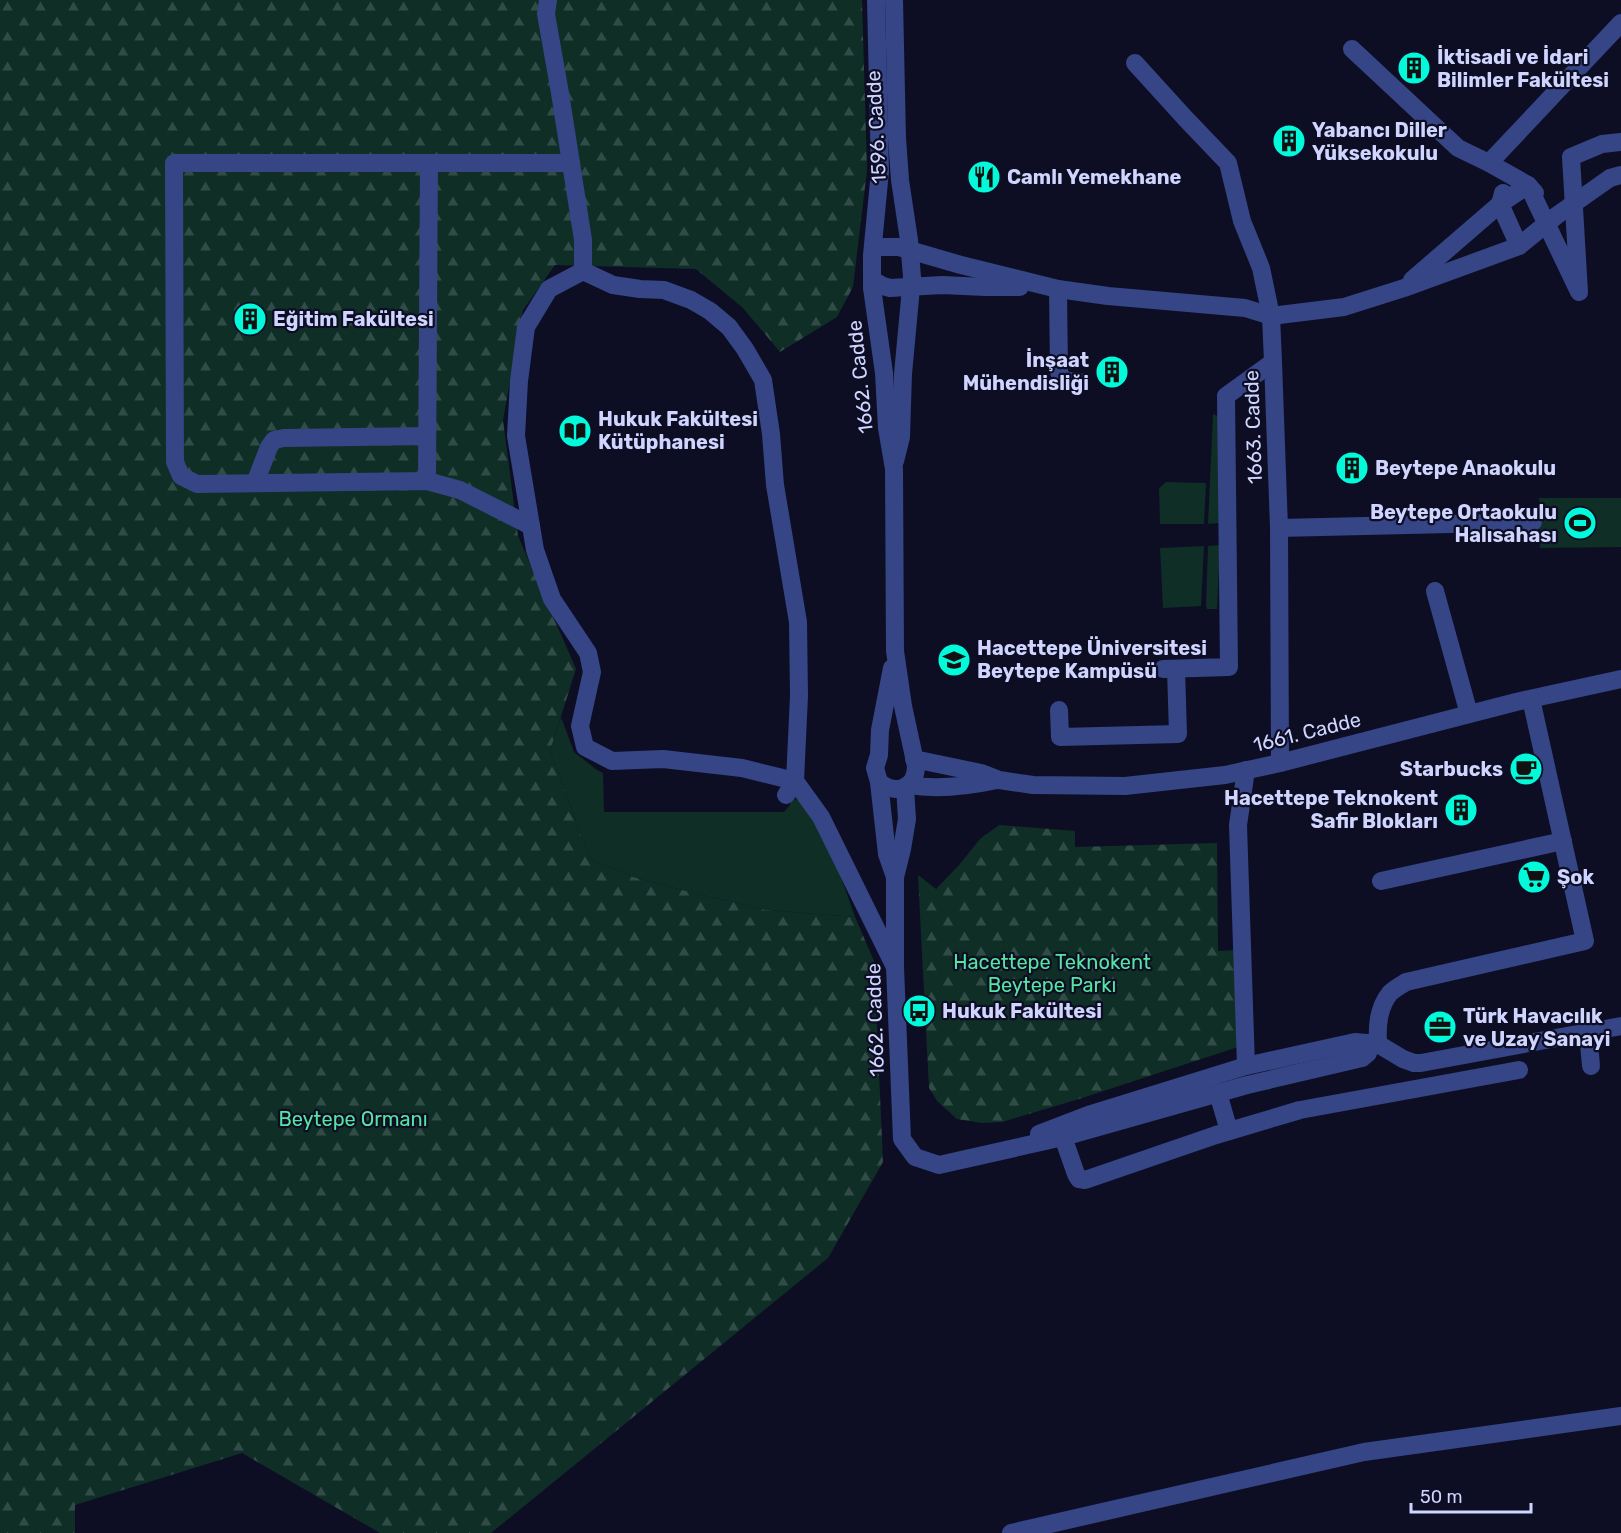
<svg xmlns="http://www.w3.org/2000/svg" width="1621" height="1533" viewBox="0 0 1621 1533" font-family="Rubik,sans-serif">
	<style>
		.green { fill: #0f2e26 }
		.forest { fill: url(#forest-firs) }
		.lines { fill: none; stroke-linecap: round; stroke-linejoin: round }
		.minor { stroke: #354585; stroke-width: 18 }
		.labels { text-anchor: middle; dominant-baseline: central; stroke-width: 4.5; stroke-linejoin: round; paint-order: stroke }
		.poi-label { font-size: 20px; font-weight: bold; fill: #cfd5ff; stroke: #0d0e24; text-anchor: start }
		.street-label { font-size: 20px; fill: #cfd5ff; stroke: #0d0e24 }
		.park-label { font-size: 20px; fill: #55e5a0; stroke: #0d0e24 }
	</style>
	<defs>
		<pattern id="forest-firs" width="22" height="20" patternUnits="userSpaceOnUse" patternTransform="scale(1.5)"><rect width="22" height="20" fill="#0f2e26"/><path d="M5 1l3.5 6h-7zM16 11l3.5 6h-7z" fill="#314b47"/></pattern>
	</defs>
	<rect width="100%" height="100%" fill="#0d0e24"/>
	<g class="green">
		<path d="M1213,414L1223,418L1220,523L1208,524Z"/>
		<path d="M1166,482L1206,483L1204,524H1160L1159,488Z"/>
		<path d="M1539,498H1621V547L1540,548Z"/>
		<path d="M1220,545L1217,609H1207L1206,606L1208,546Z"/>
		<path d="M1204,546L1201,606L1163,608L1160,548Z"/>
		<path d="M561,717L574,752L597,770L603,773L604,812H784L790,805V797L805,803L834,857L855,917L766,910L686,891L633,877L590,859L550,751Z"/>
	</g>
	<g class="forest">
		<path d="M0,0H862L867,170L853,287L837,317L780,352L743,308L696,269L555,265L523,310L503,420L518,536L576,669L550,751L590,859L633,877L686,891L766,910L855,917L874,961L883,1162L828,1258L491,1533H380L242,1453L75,1505V1533H0Z"/>
		<path d="M999,825L1075,831V847L1217,843L1218,951L1239,950L1241,1046L1079,1099L1002,1122L982,1123L957,1119L937,1101L929,1088L918,875L936,889L960,864L980,839Z"/>
	</g>
	<g class="lines">
		<g class="minor">
			<path d="M548,0L546,14L560,93L583,240V271"/>
			<path d="M876,0L880,171L872,255V288L884,373L887,428L894,469L895,651L903,706L916,766C916,788 896,796 879,782"/>
			<path d="M894,0L897,138L900,180L909,240L912,277L903,374L901,437L895,461"/>
			<path d="M1352,49L1458,148L1489,163L1528,185L1535,193"/>
			<path d="M1135,63L1185,118L1228,163L1242,221L1261,268L1271,316L1273,362L1279,528L1280,763"/>
			<path d="M1489,163L1621,23"/>
			<path d="M1503,193L1500,204L1519,246"/>
			<path d="M873,247H899L961,265L1058,289L1108,296L1245,308L1271,316L1344,307L1404,288L1519,246L1556,216L1610,178L1621,175"/>
			<path d="M872,280L883,286L890,288L942,285L985,287H1020"/>
			<path d="M1412,280L1500,204L1528,185L1579,292L1571,157L1602,144L1621,142"/>
			<path d="M1058,289L1059,372L1061,378L1068,381L1080,382"/>
			<path d="M427,481L429,163"/>
			<path d="M255,483L269,447L274,440L284,438L427,436"/>
			<path d="M531,526L460,490L427,481L197,484L181,476L175,462L174,163H571"/>
			<path d="M1279,528L1533,522"/>
			<path d="M1435,591L1469,714"/>
			<path d="M892,668L880,730L879,755L875,768L879,782L887,854L895,877"/>
			<path d="M1163,669L1229,667L1226,396L1273,362"/>
			<path d="M1059,710L1060,737L1178,734L1176,669"/>
			<path d="M914,759L981,773L999,780L1033,785L1125,786L1225,775L1280,763L1516,702L1621,679"/>
			<path d="M908,785C937,790 969,786 997,780"/>
			<path d="M905,787L907,819L902,849L895,877V967L902,1139L915,1157L939,1165L1063,1137L1247,1085L1362,1058L1368,1053L1370,1044"/>
			<path d="M786,795L795,781L799,696L798,622L775,485L771,434L763,380L745,349L729,327L710,311L691,300L664,290L640,289L613,285L583,271L549,289L526,327L519,381L516,436L535,550L552,599L588,653L592,672L580,726L585,747L612,761L663,759L742,768L795,781L821,817L895,967"/>
			<path d="M1381,881L1563,841"/>
			<path d="M1588,1032L1591,1066"/>
			<path d="M1378,1044C1377,1026 1378,1008 1390,993C1394,989 1401,985 1406,982L1585,941L1531,699"/>
			<path d="M1246,1066L1238,825L1246,770"/>
			<path d="M1218,1093L1229,1131"/>
			<path d="M1039,1134L1091,1114L1246,1066L1355,1042L1378,1044L1403,1059L1414,1063H1421L1621,1026"/>
			<path d="M1063,1137L1076,1174L1079,1179L1085,1180L1216,1135L1300,1110L1519,1070"/>
			<path d="M1011,1533L1364,1452L1621,1416"/>
		</g>
	</g>
	<defs>
		<symbol id="building-disc" viewBox="-11 -11 22 22"><circle r="9.5" fill="#00fada" stroke="#0d0e24"/><path d="M-4-6H4V6H1V3H-1V6H-4ZM-2.5-4.3h1.7v1.8h-1.7ZM.8-4.3h1.7v1.8H.8ZM-2.5-1h1.7V.8h-1.7ZM.8-1h1.7V.8H.8Z" fill="#111"/></symbol>
		<symbol id="restaurant-disc" viewBox="-11 -11 22 22"><circle r="9.5" fill="#00fada" stroke="#0d0e24"/><path d="M-5-6h1v4h1v-4h1v4h1v-4h1v5L-1.5 .5V6h-2V.5L-5-1ZM5-6V6H3V1.5H1.5Q1.5-4 5-6Z" fill="#111"/></symbol>
		<symbol id="library-disc" viewBox="-11 -11 22 22"><circle r="9.5" fill="#00fada" stroke="#0d0e24"/><path d="M-6-4Q-3-5.5-.7-3.5V5Q-3 3-6 4ZM6-4Q3-5.5 .7-3.5V5Q3 3 6 4Z" fill="#111"/></symbol>
		<symbol id="stadium-disc" viewBox="-11 -11 22 22"><circle r="9.5" fill="#00fada" stroke="#0d0e24"/><path d="M0-5a6.5 5 0 1 0 0 10a6.5 5 0 1 0 0-10ZM-3.5-1.8h7v3.6h-7Z" fill="#111"/></symbol>
		<symbol id="university-disc" viewBox="-11 -11 22 22"><circle r="9.5" fill="#00fada" stroke="#0d0e24"/><path d="M0-5L7-2L0 1L-7-2ZM-4 1L0 2.5L4 1V4Q0 6-4 4Z" fill="#111"/></symbol>
		<symbol id="cafe-disc" viewBox="-11 -11 22 22"><circle r="9.5" fill="#00fada" stroke="#0d0e24"/><path d="M-5.5-4.5H6V0H3Q3 3.5 0 3.5H-2.5Q-5.5 3.5-5.5 0ZM3-3.2v2h1.7v-2ZM-6 4.5H4V6H-6Z" fill="#111"/></symbol>
		<symbol id="supermarket-disc" viewBox="-11 -11 22 22"><circle r="9.5" fill="#00fada" stroke="#0d0e24"/><path d="M-6-5.5h2.5l.6 2H6L4.5 2H-2.5L-4.4-4H-6ZM-1.5 3.2a1.3 1.3 0 1 0 .1 0ZM3 3.2a1.3 1.3 0 1 0 .1 0Z" fill="#111"/></symbol>
		<symbol id="bus-disc" viewBox="-11 -11 22 22"><circle r="9.5" fill="#00fada" stroke="#0d0e24"/><path d="M-5-6H5V4H4V6H2V4H-2V6H-4V4H-5ZM-3.5-4V0h7V-4ZM-3.5 1.2v1.5H-2V1.2ZM2 1.2v1.5H3.5V1.2Z" fill="#111"/></symbol>
		<symbol id="office-disc" viewBox="-11 -11 22 22"><circle r="9.5" fill="#00fada" stroke="#0d0e24"/><path d="M-6-3h4V-5.5h4V-3h4V5H-6ZM-1-4.5V-3h2v-1.5ZM-6 0V1H6V0Z" fill="#111"/></symbol>
	</defs>
	<g fill-rule="evenodd">
		<use href="#building-disc" x="1395" y="49" width="38" height="38"/>
		<use href="#building-disc" x="1270" y="122" width="38" height="38"/>
		<use href="#restaurant-disc" x="965" y="158" width="38" height="38"/>
		<use href="#building-disc" x="231" y="300" width="38" height="38"/>
		<use href="#building-disc" x="1093" y="353" width="38" height="38"/>
		<use href="#library-disc" x="556" y="412" width="38" height="38"/>
		<use href="#building-disc" x="1333" y="449" width="38" height="38"/>
		<use href="#stadium-disc" x="1561" y="504" width="38" height="38"/>
		<use href="#university-disc" x="935" y="641" width="38" height="38"/>
		<use href="#cafe-disc" x="1507" y="750" width="38" height="38"/>
		<use href="#building-disc" x="1442" y="791" width="38" height="38"/>
		<use href="#supermarket-disc" x="1515" y="858" width="38" height="38"/>
		<use href="#bus-disc" x="900" y="992" width="38" height="38"/>
		<use href="#office-disc" x="1421" y="1008" width="38" height="38"/>
	</g>
	<g class="labels">
		<g class="poi-label">
			<text x="1437" y="57">İktisadi ve İdari<tspan x="1437" dy="23">Bilimler Fakültesi</tspan></text>
			<text x="1312" y="130">Yabancı Diller<tspan x="1312" dy="23">Yüksekokulu</tspan></text>
			<text x="1007" y="177">Camlı Yemekhane</text>
			<text x="273" y="319">Eğitim Fakültesi</text>
			<text x="1089" y="360" text-anchor="end">İnşaat<tspan x="1089" dy="23">Mühendisliği</tspan></text>
			<text x="598" y="419">Hukuk Fakültesi<tspan x="598" dy="23">Kütüphanesi</tspan></text>
			<text x="1375" y="468">Beytepe Anaokulu</text>
			<text x="1557" y="512" text-anchor="end">Beytepe Ortaokulu<tspan x="1557" dy="23">Halısahası</tspan></text>
			<text x="977" y="648">Hacettepe Üniversitesi<tspan x="977" dy="23">Beytepe Kampüsü</tspan></text>
			<text x="1503" y="769" text-anchor="end">Starbucks</text>
			<text x="1438" y="798" text-anchor="end">Hacettepe Teknokent<tspan x="1438" dy="23">Safir Blokları</tspan></text>
			<text x="1557" y="877">Şok</text>
			<text x="942" y="1011">Hukuk Fakültesi</text>
			<text x="1463" y="1016">Türk Havacılık<tspan x="1463" dy="23">ve Uzay Sanayi</tspan></text>
		</g>
		<g class="street-label">
			<text transform="translate(876 127) rotate(-93)">1596. Cadde</text>
			<text transform="translate(860 377) rotate(-96)">1662. Cadde</text>
			<text transform="translate(1253 427) rotate(-92)">1663. Cadde</text>
			<text transform="translate(1307 732) rotate(-14)">1661. Cadde</text>
			<text transform="translate(875 1020) rotate(-92)">1662. Cadde</text>
		</g>
		<g class="park-label">
			<text x="1052" y="962">Hacettepe Teknokent<tspan x="1052" dy="23">Beytepe Parkı</tspan></text>
			<text x="353" y="1119">Beytepe Ormanı</text>
		</g>
	</g>
	<path d="M1411 1503v9h120v-9" fill="none" stroke="#cfd5ff" stroke-width="3"/>
	<text x="1420" y="1503" font-size="18" fill="#cfd5ff" stroke="#0d0e24" stroke-width="4.5" paint-order="stroke">50 m</text>
</svg>
